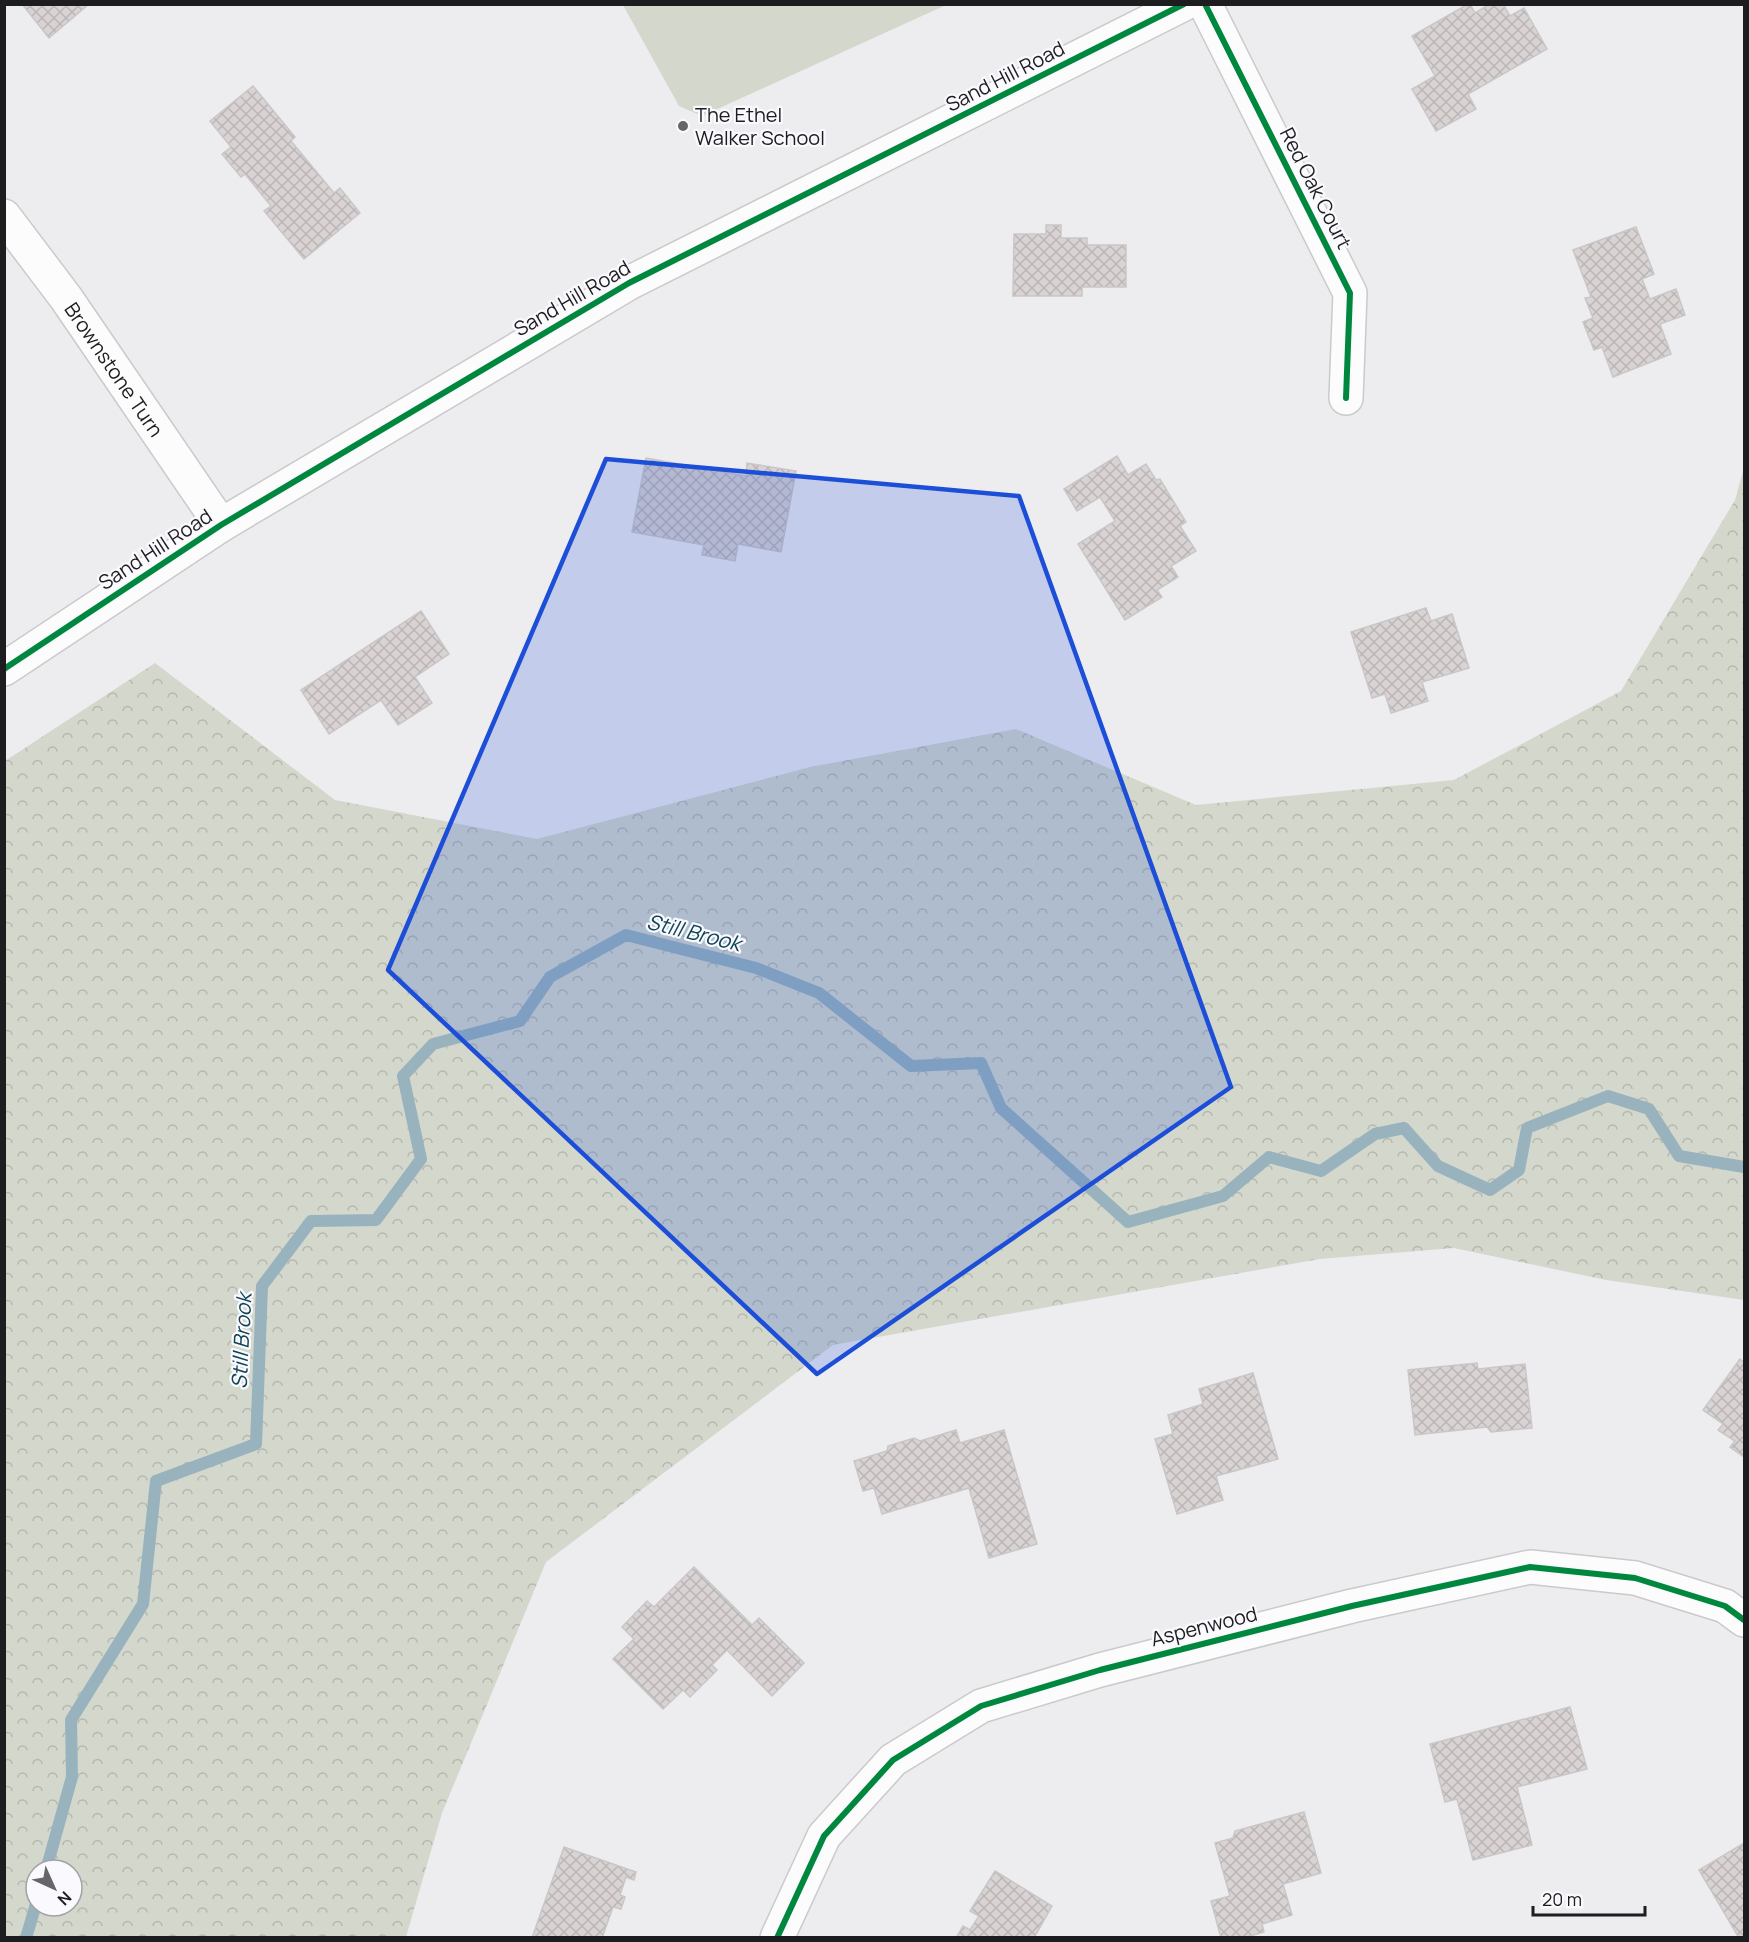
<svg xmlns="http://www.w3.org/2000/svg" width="1749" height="1942" viewBox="0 0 1749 1942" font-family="Manrope,sans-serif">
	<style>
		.park { fill: url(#park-crowns); fill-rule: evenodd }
		.garden { fill: #d4d7cc }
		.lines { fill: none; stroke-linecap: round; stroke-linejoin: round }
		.stream { stroke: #98b3bd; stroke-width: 12 }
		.building { fill: url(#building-cross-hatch); stroke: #c8c7c8; stroke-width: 1.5 }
		.street-casing { stroke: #cacacc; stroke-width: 36 }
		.street { stroke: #fcfcfd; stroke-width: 33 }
		.cycleway-casing { stroke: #faf9fe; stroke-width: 10 }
		.cycleway { stroke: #00873e; stroke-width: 6 }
		.marked { fill: #1d4ed8; fill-opacity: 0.2; stroke: #1d4ed8; stroke-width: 4.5; stroke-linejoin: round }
		.poi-dot { fill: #666668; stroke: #faf9fe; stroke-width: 2 }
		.labels { text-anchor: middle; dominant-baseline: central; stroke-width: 4.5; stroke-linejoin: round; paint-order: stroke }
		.street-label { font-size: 20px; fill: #1d1d1f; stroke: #faf9fe }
		.poi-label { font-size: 20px; fill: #1d1d1f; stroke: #faf9fe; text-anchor: start }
		.water-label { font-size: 21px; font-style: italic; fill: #0f4656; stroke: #faf9fe }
	</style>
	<defs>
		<pattern id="park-crowns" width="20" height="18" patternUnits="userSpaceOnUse" patternTransform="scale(1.5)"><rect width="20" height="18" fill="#d4d7cc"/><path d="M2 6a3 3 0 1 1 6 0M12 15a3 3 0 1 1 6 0" fill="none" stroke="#b6b8af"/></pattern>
		<pattern id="building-cross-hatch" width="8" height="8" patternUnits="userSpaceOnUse" patternTransform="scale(1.5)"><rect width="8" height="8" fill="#dad3d3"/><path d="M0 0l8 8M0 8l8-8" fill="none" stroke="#bbb5b5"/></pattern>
	</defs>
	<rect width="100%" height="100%" fill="#ededf0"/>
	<path class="park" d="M1744,468V1300L1606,1280L1454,1248L1320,1259L833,1345L546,1562L442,1813L406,1937H5V761L155,663L335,800L537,839L810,767L1016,729L1196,805L1454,780L1621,691L1735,500ZM36,1870H72V1906H36Z"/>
	<path class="garden" d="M623,5H946L702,116L679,106Z"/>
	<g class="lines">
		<g class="stream">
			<path d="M46,1870L72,1777L71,1720L143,1604L156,1481L256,1444L262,1286L311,1221L376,1220L421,1159L403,1076L433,1044L520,1021L550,977L626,935L756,968L819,993L911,1066L981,1063L1001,1108L1128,1222L1223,1196L1269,1157L1321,1171L1375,1134L1404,1128L1438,1166L1490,1190L1519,1170L1527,1128L1608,1096L1649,1109L1679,1156L1744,1167"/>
			<path d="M26,1938L36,1904"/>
		</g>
	</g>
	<g class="building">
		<path d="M22,4H89L49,38Z"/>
		<path d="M1468,4H1470L1475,13L1490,4H1503L1510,16L1524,8L1547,49L1468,94L1476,109L1436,131L1412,89L1435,76L1412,36Z"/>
		<path d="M253,86L295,137L291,141L334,193L340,188L360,213L304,259L264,211L271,206L245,174L241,177L222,154L231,147L210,121Z"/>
		<path d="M1046,225H1061V238H1087V245H1126V287H1082V296H1013L1014,234H1046Z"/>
		<path d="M1636,227L1654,274L1642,279L1650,299L1676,289L1685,315L1660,324L1671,354L1613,377L1602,347L1594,350L1583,322L1593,318L1585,298L1591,297L1573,250Z"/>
		<path d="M1117,456L1128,475L1146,464L1156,480L1160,479L1186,522L1180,526L1196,551L1171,566L1178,577L1157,590L1162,597L1125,620L1078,544L1115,521L1100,497L1077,511L1064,489Z"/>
		<path d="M646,458L746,476L747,463L796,471L781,552L738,544L735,561L702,555L704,545L632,532Z"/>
		<path d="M1426,608L1431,621L1452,614L1469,668L1422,682L1428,701L1391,713L1385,694L1372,698L1351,632Z"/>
		<path d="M421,611L449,654L415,677L432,703L398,725L381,700L329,734L301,690Z"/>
		<path d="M1740,1359L1744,1362V1457L1730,1447L1735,1441L1718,1430L1723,1424L1703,1410Z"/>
		<path d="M1477,1363L1478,1369L1525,1364L1532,1428L1491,1432L1487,1427L1415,1435L1408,1370Z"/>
		<path d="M1253,1373L1278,1459L1216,1476L1223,1500L1177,1514L1155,1439L1173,1434L1168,1415L1203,1404L1199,1389Z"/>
		<path d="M956,1430L960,1443L1004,1430L1037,1544L989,1558L969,1488L882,1514L874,1488L863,1491L854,1461L887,1451L888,1446L914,1438L920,1441Z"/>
		<path d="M694,1567L752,1625L759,1618L804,1663L772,1696L727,1650L712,1665L717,1670L690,1697L683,1690L663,1709L613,1659L634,1639L622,1627L647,1601L654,1607Z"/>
		<path d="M1570,1707L1587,1769L1517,1787L1532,1845L1473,1860L1457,1799L1445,1802L1430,1744Z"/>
		<path d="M1304,1812L1321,1873L1283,1884L1292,1915L1262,1924L1264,1932L1243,1938H1221L1211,1901L1230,1896L1215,1843L1233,1838L1235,1831Z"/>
		<path d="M1744,1843V1938H1739L1699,1870Z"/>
		<path d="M564,1847L636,1872L634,1880L626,1877L620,1895L625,1897L621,1909L613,1907L602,1938H532Z"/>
		<path d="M995,1871L1052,1906L1034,1938H956L963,1926L970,1930L979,1916L970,1911Z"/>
	</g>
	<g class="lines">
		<defs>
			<g id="street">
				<path d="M1205,4L1350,293L1346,398"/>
				<path id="s1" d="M4,216L66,298L221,525"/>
				<path d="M4,669L221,525L629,283L1184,4"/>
				<path d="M777,1938L824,1836L893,1760L981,1706L1100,1670L1352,1606L1530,1567L1635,1578L1725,1606L1744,1620"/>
			</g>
		</defs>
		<use href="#street" class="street-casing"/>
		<use href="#street" class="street"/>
		<defs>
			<g id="cycleway">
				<path d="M1205,4L1350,293L1346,398"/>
				<path d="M4,669L221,525L629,283L1184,4"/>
				<path d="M777,1938L824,1836L893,1760L981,1706L1100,1670L1352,1606L1530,1567L1635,1578L1725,1606L1744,1620"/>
			</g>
		</defs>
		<use href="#cycleway" class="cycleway-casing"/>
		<use href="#cycleway" class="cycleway"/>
	</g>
	<path class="marked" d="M606,459L1019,496L1231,1087L817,1374L388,970Z"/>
	<circle class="poi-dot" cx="683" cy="126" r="6"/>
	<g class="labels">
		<g class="street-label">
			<text transform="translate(1005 76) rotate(-27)">Sand Hill Road</text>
			<text transform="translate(1316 188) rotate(63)">Red Oak Court</text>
			<text transform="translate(572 298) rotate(-30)">Sand Hill Road</text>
			<text stroke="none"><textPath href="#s1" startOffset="189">Brownstone Turn</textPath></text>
			<text transform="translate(155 549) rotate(-33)">Sand Hill Road</text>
			<text transform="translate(1204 1626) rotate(-14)">Aspenwood</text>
		</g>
		<g class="poi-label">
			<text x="695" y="114">The Ethel<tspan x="695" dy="23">Walker School</tspan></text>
		</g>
		<g class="water-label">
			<text transform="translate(694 932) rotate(14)">Still Brook</text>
			<text transform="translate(241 1341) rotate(-87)">Still Brook</text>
		</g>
	</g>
	<rect width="1749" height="1942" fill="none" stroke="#1d1d1f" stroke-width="12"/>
	<g transform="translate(54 1888) rotate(135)"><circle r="28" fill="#faf9fe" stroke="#a2a1a5" stroke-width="1.5"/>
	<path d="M0-4.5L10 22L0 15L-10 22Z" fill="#666668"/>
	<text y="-9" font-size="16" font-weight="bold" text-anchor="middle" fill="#1d1d1f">N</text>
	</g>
	<path d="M1533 1906v9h112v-9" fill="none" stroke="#1d1d1f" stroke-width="3"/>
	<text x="1542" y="1906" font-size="18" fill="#1d1d1f" stroke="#faf9fe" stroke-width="4.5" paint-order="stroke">20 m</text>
</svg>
